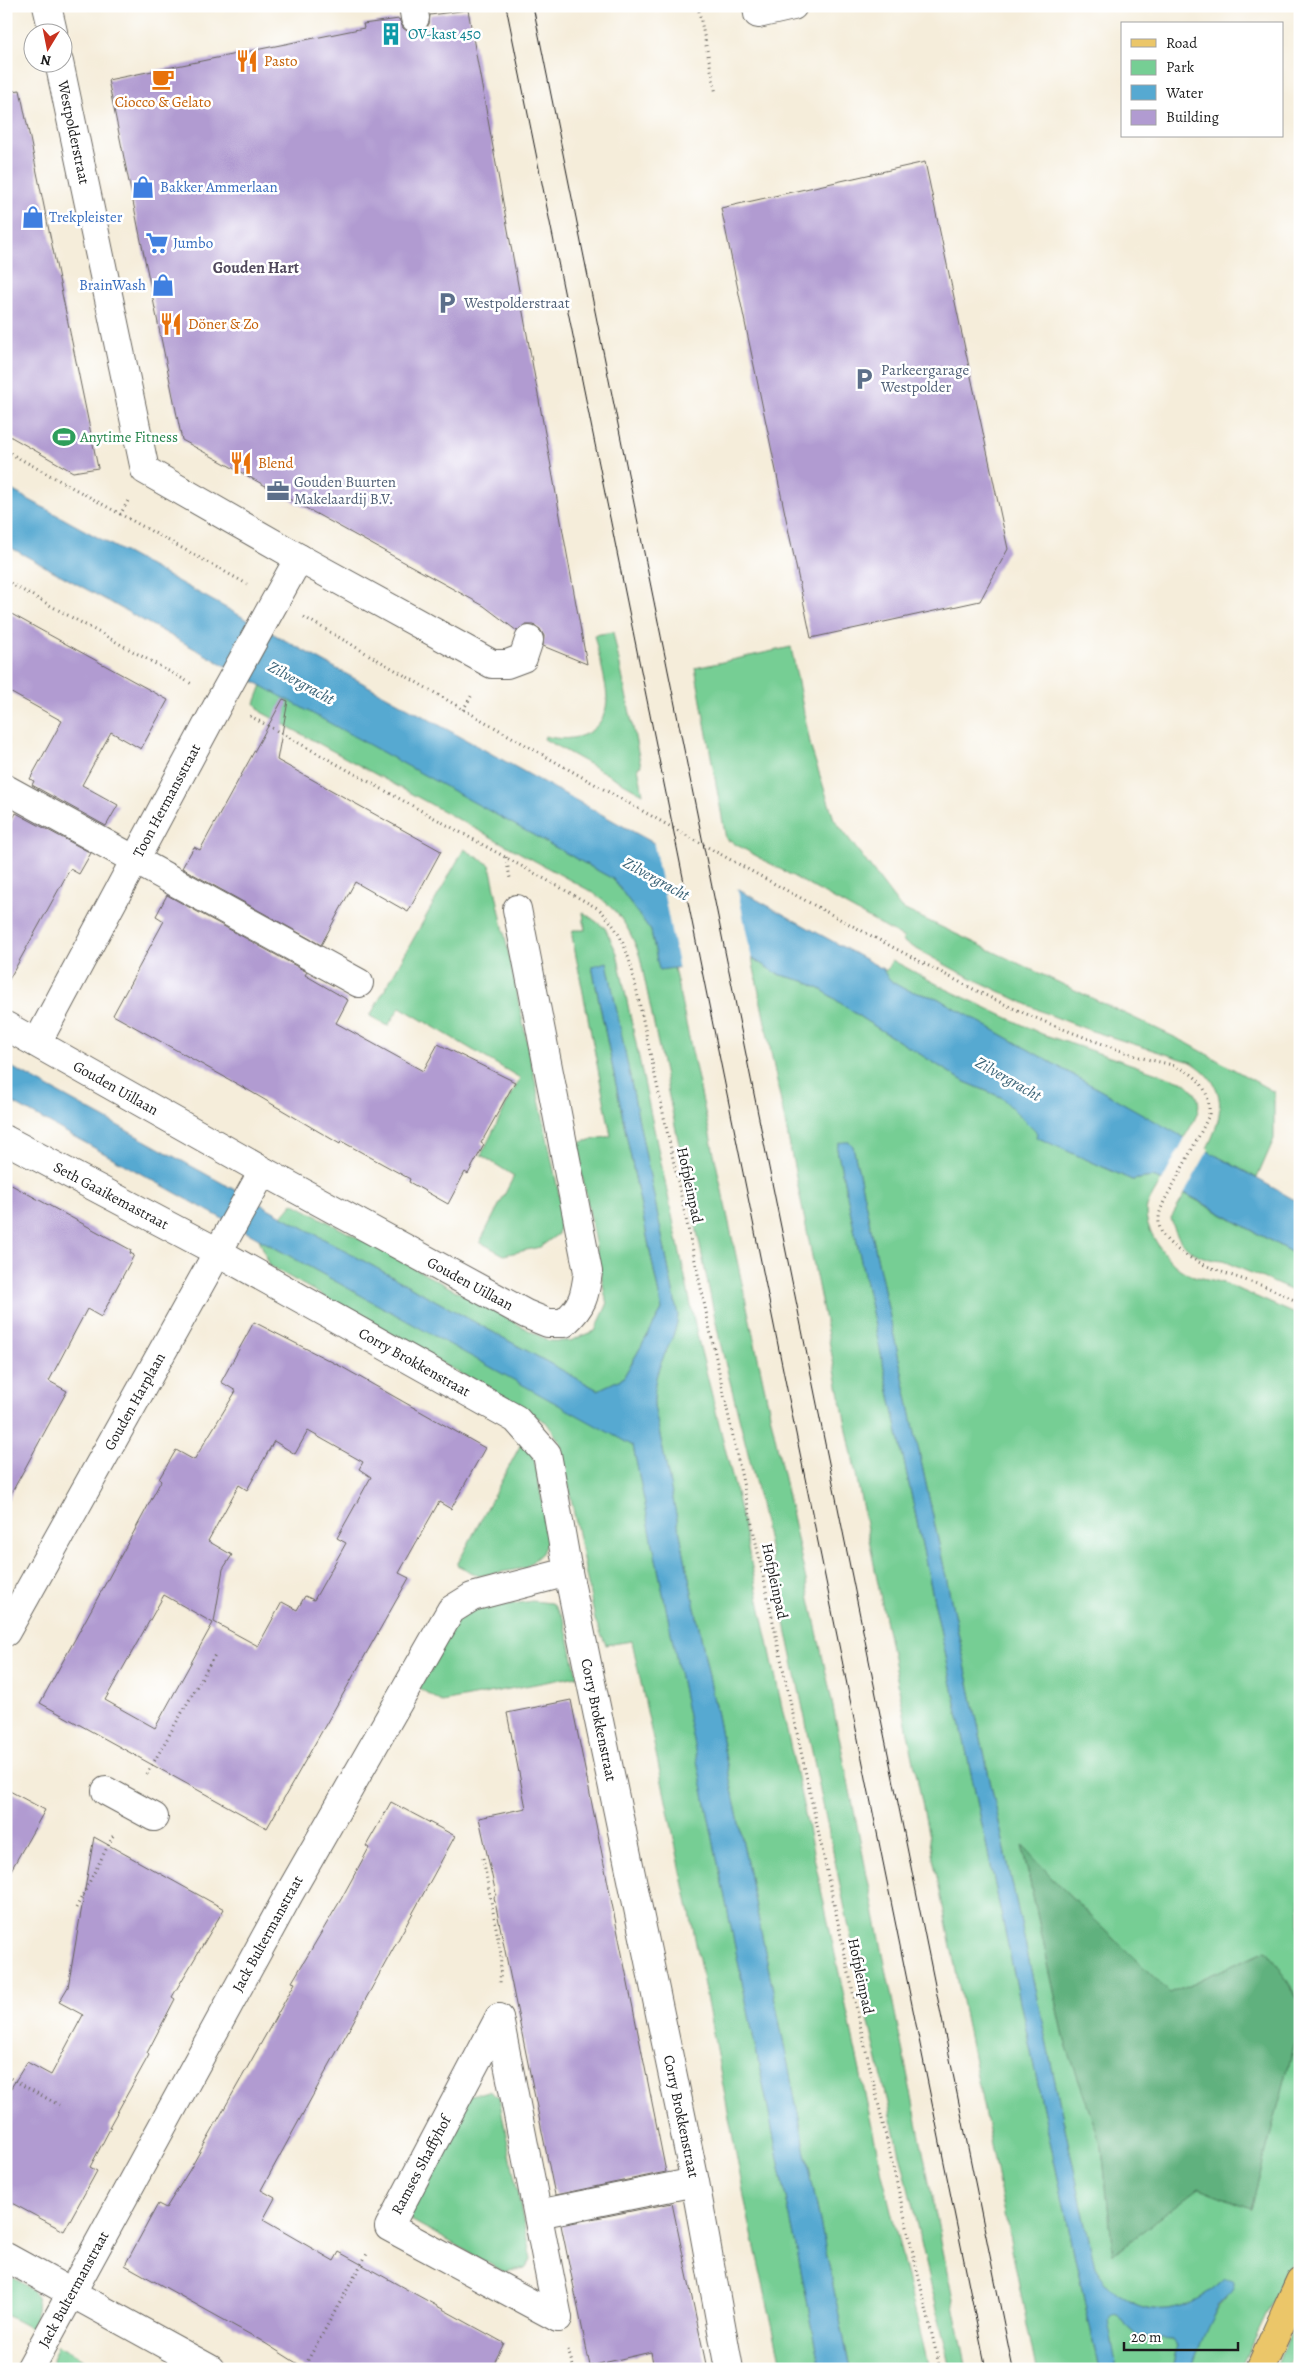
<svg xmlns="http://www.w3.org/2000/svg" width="1306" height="2375" viewBox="0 0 1306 2375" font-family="Alegreya,serif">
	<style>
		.green { fill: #76ce94; stroke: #497558 }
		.forest { fill: #60b17e; stroke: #3e664d }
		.water { fill: #56a9d1; stroke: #396276 }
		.pier { fill: #f5edda }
		.building { fill: #b19bd1; fill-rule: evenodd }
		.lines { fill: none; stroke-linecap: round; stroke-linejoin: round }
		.minor-casing { stroke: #68655e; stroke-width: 30 }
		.major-casing { stroke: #68655e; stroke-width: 30 }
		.path { stroke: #68655e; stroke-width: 3; stroke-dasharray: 1 4; stroke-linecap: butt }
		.minor { stroke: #fff; stroke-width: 28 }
		.major { stroke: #ebc669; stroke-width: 28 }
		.tram { stroke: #1c1c1c; stroke-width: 1 }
		.labels { text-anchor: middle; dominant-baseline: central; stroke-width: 5; stroke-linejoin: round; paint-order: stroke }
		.culture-label { font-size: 15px; fill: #0d838f; stroke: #fff; text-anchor: start }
		.food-label { font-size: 15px; fill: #c56008; stroke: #fff; text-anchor: start }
		.street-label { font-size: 15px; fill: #1c1c1c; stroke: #fff }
		.shop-label { font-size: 15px; fill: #366cbe; stroke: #fff; text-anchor: start }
		.service-label { font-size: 15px; fill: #4e5e75; stroke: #fff; text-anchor: start }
		.leisure-label { font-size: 15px; fill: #27864d; stroke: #fff; text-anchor: start }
		.neighbourhood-label { font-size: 16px; font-weight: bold; fill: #50485b; stroke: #fff }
		.water-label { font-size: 16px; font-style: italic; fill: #396276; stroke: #fff }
	</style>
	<rect width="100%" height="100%" fill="#fff"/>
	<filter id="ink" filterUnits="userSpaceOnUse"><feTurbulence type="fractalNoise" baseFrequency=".02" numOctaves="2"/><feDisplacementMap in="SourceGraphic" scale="10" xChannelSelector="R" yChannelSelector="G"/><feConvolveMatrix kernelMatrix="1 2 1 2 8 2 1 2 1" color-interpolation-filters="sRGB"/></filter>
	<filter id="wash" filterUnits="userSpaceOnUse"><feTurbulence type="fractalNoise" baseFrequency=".0096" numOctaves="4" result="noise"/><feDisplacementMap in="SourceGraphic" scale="20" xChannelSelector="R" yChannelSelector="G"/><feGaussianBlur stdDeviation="1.12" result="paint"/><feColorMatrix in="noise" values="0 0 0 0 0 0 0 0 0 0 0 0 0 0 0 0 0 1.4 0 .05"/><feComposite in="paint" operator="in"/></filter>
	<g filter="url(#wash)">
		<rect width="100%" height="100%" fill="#f5edda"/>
		<g class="green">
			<path d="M613,632L641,766L638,767L643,794L544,739L545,736C574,744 605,734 607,700C607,683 598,653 594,635Z"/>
			<path d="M791,647L811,748L834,819L901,908L1187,1043L1274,1092V1139L1257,1178L1206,1150C1224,1116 1229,1085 1191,1062L1089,1030L1045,1013L955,970L902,941L904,938L726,839L695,668Z"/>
			<path d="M262,685L613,879L651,931L659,969L674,968L829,1687L967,2369H951L869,2023L756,1485L720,1342L640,957C629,926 619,911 592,892L261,712L255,703Z"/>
			<path d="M464,849L490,865L562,1209L558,1234L540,1247L504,1255L480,1242L514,1176L481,1155L520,1078L400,1007L388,1026L370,1016Z"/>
			<path d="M583,912L605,928L617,953L698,1339L735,1488L881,2169L929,2369H850L654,1406C654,1394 654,1382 658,1371C664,1352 676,1336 678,1316L607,963L592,967L662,1310L623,1378L598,1390L282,1216L293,1203L549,1341H570L595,1331L607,1305L576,1143L611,1136L572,936L573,930H585Z"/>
			<path d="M752,958L777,974L804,981L822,990L863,1019L965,1082L1001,1097L1037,1133V1137L1132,1180L1152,1177L1161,1180C1157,1189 1150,1198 1147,1207C1141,1226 1167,1262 1183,1271C1195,1279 1210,1278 1223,1283C1249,1293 1274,1305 1300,1316V2002L1267,1950L1170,1993L1060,1886L1022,1846L1065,2041L1102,2147L1113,2253L1199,2188L1251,2208L1300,2023V2243L1241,2369H1191C1200,2345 1209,2316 1227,2298L1225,2278C1181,2321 1130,2322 1095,2267L853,1146L849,1142L838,1146L837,1149L1099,2369H1036Z"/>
			<path d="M892,960L946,989L1042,1034L1184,1082C1210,1101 1196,1117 1184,1138L937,998C919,993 889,989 883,969L886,971Z"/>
			<path d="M1185,1194L1300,1257V1294L1223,1261C1195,1259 1177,1245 1171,1218Z"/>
			<path d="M259,1239L633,1445L821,2369H782L747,2212L692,1923L632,1641L606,1645L595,1620L560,1442L546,1422L270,1266Z"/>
			<path d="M523,1440L533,1453L549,1536L542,1553L525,1568L479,1576L457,1565Z"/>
			<path d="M532,1601L552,1603L564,1619L577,1676L442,1702L419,1688L458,1620L473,1610Z"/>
			<path d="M489,2091L499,2098L531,2260L525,2268L504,2272L411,2220L408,2210L470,2096Z"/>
			<path d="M6,2274C33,2288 47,2297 30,2328L6,2315Z"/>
			<path d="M1300,2313V2342L1287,2369H1275Z"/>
			<path d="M1112,2314L1118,2315L1126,2326L1137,2336L1172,2339L1177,2346L1172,2369H1117L1107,2320Z"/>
			<path d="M58,2345L101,2369H53L52,2360Z"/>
		</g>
		<path class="forest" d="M1022,1845L1060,1886L1170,1993L1267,1950L1300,2002V2023L1251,2208L1199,2188L1113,2254L1102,2147L1065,2041Z"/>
		<g class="water">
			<path d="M6,487L883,969C890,989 919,993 937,998L1300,1203V1257L1161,1180L1152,1177L1132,1180L1036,1137L1037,1133L1001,1097L965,1082L863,1019L822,990L804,981L777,974L752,958L659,970L651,931L613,879L6,545Z"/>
			<path d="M607,962L678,1316C676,1336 664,1352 658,1371C654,1382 654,1394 654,1406L850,2369H821L633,1446L6,1099V1064L598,1390L623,1378L662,1310L592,966Z"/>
			<path d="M844,1142H849L853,1146L1095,2267C1130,2322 1181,2321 1225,2278L1234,2280C1235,2292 1225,2298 1219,2306C1207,2325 1199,2348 1191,2369H1172L1177,2346L1172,2339L1137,2336L1126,2326L1118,2315L1112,2314L1108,2320L1117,2369H1099L837,1149L839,1143Z"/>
		</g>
		<g class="pier">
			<path d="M653,840L737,886L752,960L679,970Z"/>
			<path d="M1186,1136L1209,1149L1183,1196L1161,1183Z"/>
		</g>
		<g id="blocks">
			<g class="building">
				<path d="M468,10L587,664L543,646L544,636L540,629L534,625H525L517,631L484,606L182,440L108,80L364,28L363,24L399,19L403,28L410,33H418L425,30L429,24L430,15Z"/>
				<path d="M20,90L98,468L73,472L6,434V92Z"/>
				<path d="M925,162L1008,549L980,601L811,638L721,208Z"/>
				<path d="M6,611L168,700L141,749L111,732L82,785L118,805L106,826L32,785L34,781L30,779L62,721L6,690Z"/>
				<path d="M283,699L288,701L277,760L441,851L408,912L355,882L321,945L182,868L194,847L200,850Z"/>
				<path d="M16,813L91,853L79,874L70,869L6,985V831Z"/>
				<path d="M167,895L307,972L305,975L348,1000L336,1023L423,1071L438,1044L515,1082L481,1143L484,1145L468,1174L465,1172L448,1204L409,1182L410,1179L341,1141L340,1144L248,1090L113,1015L164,921L156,916Z"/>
				<path d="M6,1182L131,1250L130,1253L134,1255L101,1317L87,1309L49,1381L67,1391L6,1503Z"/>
				<path d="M254,1322L342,1367L485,1448L451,1509L439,1502L399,1573L409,1578L267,1828L40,1703L142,1517L161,1481L159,1479L176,1450L194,1460L236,1391L221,1382ZM308,1431L363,1462L359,1469L371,1477L337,1538L346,1543L314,1600L305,1596L297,1610L282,1602L258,1646L214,1622L223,1569L232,1555L208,1541L239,1485L247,1490L274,1441L295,1454ZM164,1595L213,1623L155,1728L105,1700Z"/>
				<path d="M571,1700L666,2172L555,2195L494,1897L496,1894L479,1818L526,1808L507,1713Z"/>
				<path d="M6,1789L45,1810L6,1879Z"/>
				<path d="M391,1802L455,1836L261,2190L275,2198L263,2220L334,2261L339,2252L504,2343L491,2369H306L260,2340L125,2265L158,2204L166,2208L189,2171L295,1983L292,1982L340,1901L369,1848L366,1846Z"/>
				<path d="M94,1837L224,1909L172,1997L175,1999L147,2053L149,2055L109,2127H111L90,2167L97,2171L64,2231L6,2200V2096L27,2062L51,2075L83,2015L59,2002L68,1987Z"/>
				<path d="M672,2203L707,2369H654L651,2352L590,2366L561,2225Z"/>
			</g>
		</g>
	</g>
	<g filter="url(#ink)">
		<use href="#blocks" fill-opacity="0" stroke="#68655e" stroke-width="1"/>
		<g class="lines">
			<defs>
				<g id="minor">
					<path d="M47,6L53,32"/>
					<path d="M413,6L415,18"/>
					<path d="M757,6L758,14L793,6"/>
					<path id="s1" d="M59,62L145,470L299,558L492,664H507L523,658L529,640"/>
					<path d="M6,789L359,983"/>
					<path id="s2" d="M6,1026L263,1171L526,1314L548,1323H564C583,1306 585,1296 588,1272L517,909"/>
					<path id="s3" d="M37,1043L221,699L299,558"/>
					<path id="s4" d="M6,1140L216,1251L516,1419L547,1454L568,1572L695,2182L729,2369"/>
					<path id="s5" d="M6,1632L263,1171"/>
					<path d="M106,1791L154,1817"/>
					<path d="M499,2018L389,2227L558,2318"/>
					<path d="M499,2018L558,2318"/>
					<path d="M538,2214L695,2182"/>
					<path d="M6,2257L210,2369"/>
					<path id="s6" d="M30,2369L289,1894L451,1610L472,1597L568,1572"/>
				</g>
				<path id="major" d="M1260,2369L1300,2281"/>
			</defs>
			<use href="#minor" class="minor-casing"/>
			<use href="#major" class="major-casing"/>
			<g class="path">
				<path d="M698,6L716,94"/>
				<path d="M6,451L247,584"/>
				<path d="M120,515L129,499"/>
				<path d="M6,581L192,684"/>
				<path d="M304,617C527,747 751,875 981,993C1031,1018 1083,1037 1136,1056C1154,1062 1176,1063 1191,1074C1205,1085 1210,1098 1209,1115C1199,1137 1187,1158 1176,1180C1170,1191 1160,1205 1159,1218C1155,1257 1242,1278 1269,1288C1279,1292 1290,1298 1300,1303"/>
				<path d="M463,710L473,693"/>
				<path d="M250,716L599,909C619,929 624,943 632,969L861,2029L940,2369"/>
				<path d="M506,857L510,878"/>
				<path d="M147,1774L216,1653"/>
				<path d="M483,1858L501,1954L500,1985"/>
				<path d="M76,1908L114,1834"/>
				<path d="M6,2076L59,2105"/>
				<path d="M568,2350L574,2369"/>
				<path d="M303,2369L368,2252"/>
			</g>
			<use href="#minor" class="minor"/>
			<use href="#major" class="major"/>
			<g class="tram">
				<path d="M506,6L986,2369"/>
				<path d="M533,6L1013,2369"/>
			</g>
		</g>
	</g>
	<defs>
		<symbol id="building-bare" viewBox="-9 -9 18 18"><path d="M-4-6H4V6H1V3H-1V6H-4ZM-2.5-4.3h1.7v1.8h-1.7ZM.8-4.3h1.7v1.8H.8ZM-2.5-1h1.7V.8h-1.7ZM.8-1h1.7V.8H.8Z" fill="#0f9aa8" stroke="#fff" stroke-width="2.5" paint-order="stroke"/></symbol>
		<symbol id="restaurant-bare" viewBox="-9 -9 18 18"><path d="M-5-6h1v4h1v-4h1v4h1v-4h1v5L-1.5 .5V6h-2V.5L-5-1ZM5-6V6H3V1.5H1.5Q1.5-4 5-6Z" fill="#e8710a" stroke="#fff" stroke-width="2.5" paint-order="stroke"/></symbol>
		<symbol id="cafe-bare" viewBox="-9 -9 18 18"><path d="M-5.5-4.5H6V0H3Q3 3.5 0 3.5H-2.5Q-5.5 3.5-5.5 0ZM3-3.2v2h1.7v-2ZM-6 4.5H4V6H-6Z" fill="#e8710a" stroke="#fff" stroke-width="2.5" paint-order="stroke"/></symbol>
		<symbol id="shop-bare" viewBox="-9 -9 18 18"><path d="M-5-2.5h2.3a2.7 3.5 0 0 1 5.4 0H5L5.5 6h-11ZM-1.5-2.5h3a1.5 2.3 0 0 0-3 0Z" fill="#3f7fe0" stroke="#fff" stroke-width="2.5" paint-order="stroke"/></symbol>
		<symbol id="supermarket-bare" viewBox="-9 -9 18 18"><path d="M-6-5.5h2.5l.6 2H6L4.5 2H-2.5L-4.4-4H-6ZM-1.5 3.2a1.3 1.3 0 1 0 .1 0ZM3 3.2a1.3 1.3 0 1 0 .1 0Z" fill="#3f7fe0" stroke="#fff" stroke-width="2.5" paint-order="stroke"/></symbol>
		<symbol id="parking-bare" viewBox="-9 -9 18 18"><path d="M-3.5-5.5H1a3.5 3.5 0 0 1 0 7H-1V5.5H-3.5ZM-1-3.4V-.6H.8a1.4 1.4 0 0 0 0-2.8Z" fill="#5c6f8a" stroke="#fff" stroke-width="2.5" paint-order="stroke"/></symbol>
		<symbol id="stadium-bare" viewBox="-9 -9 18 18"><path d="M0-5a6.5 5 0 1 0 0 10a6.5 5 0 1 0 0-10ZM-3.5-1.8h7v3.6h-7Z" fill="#2e9e5b" stroke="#fff" stroke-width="2.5" paint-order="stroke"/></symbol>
		<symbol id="office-bare" viewBox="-9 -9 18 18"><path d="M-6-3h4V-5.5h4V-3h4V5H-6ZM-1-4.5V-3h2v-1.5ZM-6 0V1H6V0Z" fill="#5c6f8a" stroke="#fff" stroke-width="2.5" paint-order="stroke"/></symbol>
	</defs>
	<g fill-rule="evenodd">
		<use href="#building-bare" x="375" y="18" width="32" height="32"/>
		<use href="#restaurant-bare" x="231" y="45" width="32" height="32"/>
		<use href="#cafe-bare" x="147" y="63" width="32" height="32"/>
		<use href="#shop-bare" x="127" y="171" width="32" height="32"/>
		<use href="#shop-bare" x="17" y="201" width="32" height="32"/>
		<use href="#supermarket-bare" x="141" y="227" width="32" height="32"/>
		<use href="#shop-bare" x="147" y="269" width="32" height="32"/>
		<use href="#parking-bare" x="431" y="287" width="32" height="32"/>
		<use href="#restaurant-bare" x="155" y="308" width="32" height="32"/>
		<use href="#parking-bare" x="848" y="363" width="32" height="32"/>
		<use href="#stadium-bare" x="48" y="421" width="32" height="32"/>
		<use href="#restaurant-bare" x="225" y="447" width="32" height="32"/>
		<use href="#office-bare" x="262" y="475" width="32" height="32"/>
	</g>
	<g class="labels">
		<g class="culture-label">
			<text x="408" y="34">OV-kast 450</text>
		</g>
		<g class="food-label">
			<text x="264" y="61">Pasto</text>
			<text x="163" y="102" text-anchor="middle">Ciocco &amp; Gelato</text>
			<text x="188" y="324">Döner &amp; Zo</text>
			<text x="258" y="463">Blend</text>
		</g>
		<g class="street-label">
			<text stroke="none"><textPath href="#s1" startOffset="72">Westpolderstraat</textPath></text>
			<text stroke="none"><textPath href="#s3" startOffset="275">Toon Hermansstraat</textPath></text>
			<text stroke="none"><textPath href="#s2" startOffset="126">Gouden Uillaan</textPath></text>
			<text transform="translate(690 1185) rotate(78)">Hofpleinpad</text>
			<text stroke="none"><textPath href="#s4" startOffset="119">Seth Gaaikemastraat</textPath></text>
			<text stroke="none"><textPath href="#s2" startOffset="531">Gouden Uillaan</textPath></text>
			<text stroke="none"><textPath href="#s4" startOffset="465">Corry Brokkenstraat</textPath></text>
			<text stroke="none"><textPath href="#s5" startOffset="264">Gouden Harplaan</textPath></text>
			<text transform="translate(775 1581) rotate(78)">Hofpleinpad</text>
			<text stroke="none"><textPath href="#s4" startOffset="899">Corry Brokkenstraat</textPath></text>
			<text stroke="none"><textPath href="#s6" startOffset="496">Jack Bultermanstraat</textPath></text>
			<text transform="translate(861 1976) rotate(78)">Hofpleinpad</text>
			<text stroke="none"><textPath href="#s4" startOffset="1304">Corry Brokkenstraat</textPath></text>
			<text transform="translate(421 2165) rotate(-62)">Ramses Shaffyhof</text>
			<text stroke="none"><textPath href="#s6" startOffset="91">Jack Bultermanstraat</textPath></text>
		</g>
		<g class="shop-label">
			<text x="160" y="187">Bakker Ammerlaan</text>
			<text x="49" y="217">Trekpleister</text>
			<text x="173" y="243">Jumbo</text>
			<text x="146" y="285" text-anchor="end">BrainWash</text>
		</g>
		<g class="service-label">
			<text x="464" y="303">Westpolderstraat</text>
			<text x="881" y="370">Parkeergarage<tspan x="881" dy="17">Westpolder</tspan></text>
			<text x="294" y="482">Gouden Buurten<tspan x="294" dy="17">Makelaardij B.V.</tspan></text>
		</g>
		<g class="leisure-label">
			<text x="80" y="437">Anytime Fitness</text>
		</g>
		<g class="neighbourhood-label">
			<text x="256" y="268">Gouden Hart</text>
		</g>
		<g class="water-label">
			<text transform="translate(301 683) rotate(29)">Zilvergracht</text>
			<text transform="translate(656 879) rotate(29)">Zilvergracht</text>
			<text transform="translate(1008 1079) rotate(30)">Zilvergracht</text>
		</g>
	</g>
	<rect width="1306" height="2375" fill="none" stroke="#fff" stroke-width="25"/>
	<rect x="1121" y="22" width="162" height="115" fill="#ffffff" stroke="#a4a4a4"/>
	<rect x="1131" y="39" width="25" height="8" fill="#ebc669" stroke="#a4a4a4"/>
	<text x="1166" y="48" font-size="15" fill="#1c1c1c">Road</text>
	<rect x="1131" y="60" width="25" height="15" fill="#76ce94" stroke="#a4a4a4"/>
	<text x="1166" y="72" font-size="15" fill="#1c1c1c">Park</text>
	<rect x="1131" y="85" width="25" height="15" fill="#56a9d1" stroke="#a4a4a4"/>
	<text x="1166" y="98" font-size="15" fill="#1c1c1c">Water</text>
	<rect x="1131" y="110" width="25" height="15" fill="#b19bd1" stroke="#a4a4a4"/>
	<text x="1166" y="122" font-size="15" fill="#1c1c1c">Building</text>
	<g transform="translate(48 48) rotate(190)"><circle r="24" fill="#ffffff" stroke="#a4a4a4"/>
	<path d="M0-4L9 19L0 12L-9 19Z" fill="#c8321e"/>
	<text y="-8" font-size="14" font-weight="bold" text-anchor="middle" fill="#1c1c1c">N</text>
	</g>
	<path d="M1124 2342v8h114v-8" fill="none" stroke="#1c1c1c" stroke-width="2.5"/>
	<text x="1131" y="2342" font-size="15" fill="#1c1c1c" stroke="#ffffff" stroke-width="4" paint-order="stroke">20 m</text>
</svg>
